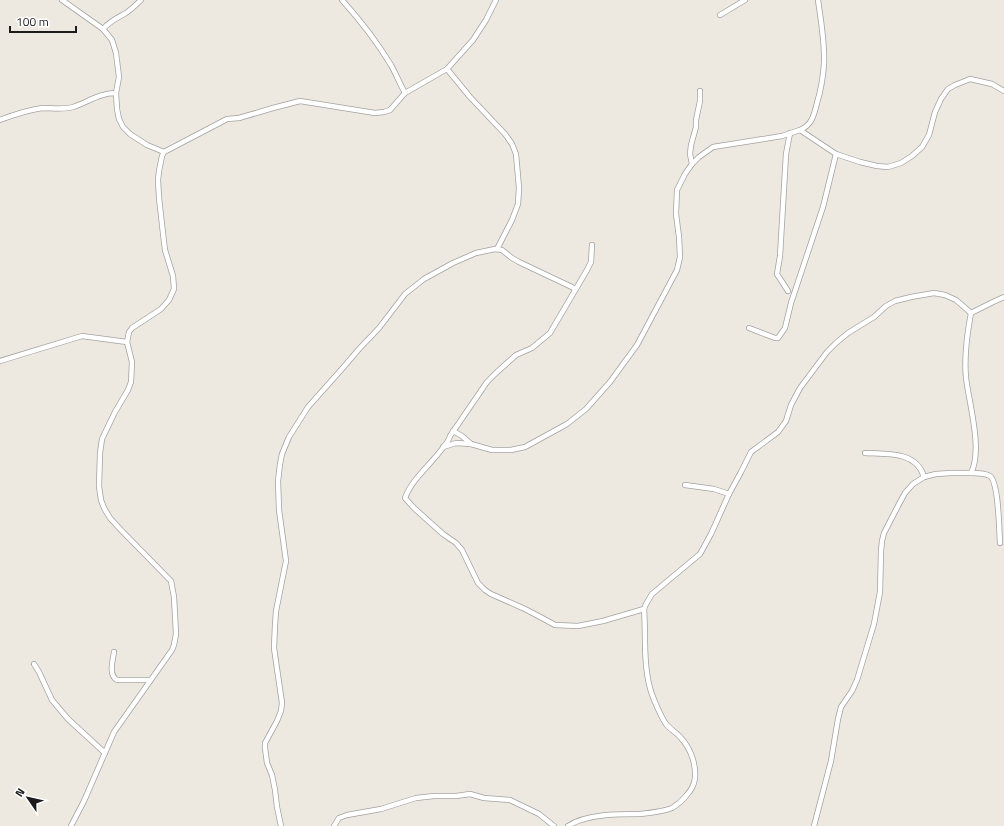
<svg xmlns="http://www.w3.org/2000/svg" width="1004" height="826" viewBox="0 0 1004 826" font-family="'Titillium Web',sans-serif">
	<style>
		.lines { fill: none; stroke-linecap: round; stroke-linejoin: round }
		.minor-casing { stroke: #a2a2a2; stroke-width: 6 }
		.minor { stroke: #fff; stroke-width: 4.5 }
	</style>
	<rect width="100%" height="100%" fill="#ede9e0"/>
	<g class="lines">
		<defs>
			<g id="minor">
				<path d="M62,0L103,29"/>
				<path d="M141,0C136,5 132,9 126,13C117,18 110,21 103,29L112,40L116,53L119,77L116,93L117,109L119,119L123,127L130,134L147,145L164,152"/>
				<path d="M342,0C360,20 377,42 391,65C396,74 400,84 405,93"/>
				<path d="M720,15L745,0"/>
				<path d="M447,69L470,97L505,134L512,144L516,154L519,188L518,204L512,220L497,249"/>
				<path d="M0,120C13,115 28,110 42,108C52,108 63,110 73,107C88,102 99,93 116,93"/>
				<path d="M800,130C812,125 814,115 817,103C821,90 823,77 824,64C825,43 821,21 818,0"/>
				<path d="M692,164L690,154L691,145L696,127V120L700,101V91"/>
				<path d="M592,245L591,262L587,270L550,333L532,348L516,355L496,373L487,382L450,436C449,441 445,445 442,449C430,465 412,479 405,498L414,508L443,534L456,543L462,550L478,583L485,590L491,594L525,609L544,619L555,625L578,626L603,621L644,609"/>
				<path d="M788,291L777,274L780,256L786,154L790,133"/>
				<path d="M971,313L993,302L1004,297"/>
				<path d="M749,328L775,338H778L785,328L791,303L823,207L836,154"/>
				<path d="M0,361L82,336L127,342"/>
				<path d="M453,431L462,436L471,444L492,450H511L525,447L567,424L586,409L610,382L637,345L677,270L680,257L679,237L676,214L677,190L685,174L692,164L699,157L713,147L782,136L800,130L836,154L860,162L877,166L888,167L901,163L912,156L922,147L929,135L935,112L941,99L948,89L955,85L970,79L992,84L1004,91"/>
				<path d="M443,447L456,443L471,444"/>
				<path d="M865,453C886,454 917,451 924,477"/>
				<path d="M971,473C977,473 985,473 990,476C999,483 999,530 1000,543"/>
				<path d="M685,485L714,489L729,494"/>
				<path d="M114,652C113,660 108,675 117,680H150"/>
				<path d="M34,664L39,672L52,700L68,719L105,753"/>
				<path d="M71,826L84,801L114,732L172,650L174,645L176,634L174,597L171,581L121,530L110,518L104,508L101,500L99,486L100,453L102,439L115,412L128,390L131,382L132,362L127,342L129,332L132,328L161,309L169,300L174,289L173,276L165,250L164,242L159,198L158,180L159,171L162,156L164,152L227,119L239,118L273,108L300,101L375,113L384,112L390,110L405,93L447,69L473,40L486,20L496,0"/>
				<path d="M281,826L277,807L275,790L272,775L267,763L265,748V743L277,721L281,711L282,703L274,648L275,625L276,611L286,561L279,510L278,481L280,464L282,454L289,437L308,407L341,370L359,349L379,328L405,294L424,279L453,263L476,253L495,249L502,250L512,258L519,262L576,289"/>
				<path d="M334,826L339,818L347,815L381,809L416,798L434,796H456L470,794L484,798L510,800L539,814L554,826"/>
				<path d="M568,826C586,814 618,814 639,814C650,813 662,812 672,808C677,805 682,801 686,796C691,790 694,786 695,778C696,764 691,749 681,738C677,733 670,729 666,724C661,717 652,696 650,688C643,662 646,635 644,609L646,604L652,594L700,554L711,534L729,494L741,472L751,452L778,432L786,421L791,405L800,388L827,352L836,343L848,333L874,317L886,306L895,301L911,297L934,293L945,295L956,300L971,313"/>
				<path d="M814,826L831,761L838,719L841,707L852,691L857,680L874,624L880,592L881,551L882,541L884,533L899,504L905,493L913,484L924,477L936,474L951,473H971C983,450 969,403 966,378C964,357 967,334 971,313"/>
			</g>
		</defs>
		<use href="#minor" class="minor-casing"/>
		<use href="#minor" class="minor"/>
	</g>
	<g transform="translate(28 798) rotate(304)" stroke="#ffffff" stroke-width="3" paint-order="stroke">
	<path d="M0-3L7 15L0 10L-7 15Z" fill="#1b1b1b"/>
	<text y="-6" font-size="11" font-weight="bold" text-anchor="middle" fill="#1b1b1b">N</text>
	</g>
	<path d="M10 26v6h66v-6" fill="none" stroke="#1b1b1b" stroke-width="2"/>
	<text x="16" y="26" font-size="12" fill="#1b1b1b" stroke="#ffffff" stroke-width="3" paint-order="stroke">100 m</text>
</svg>
